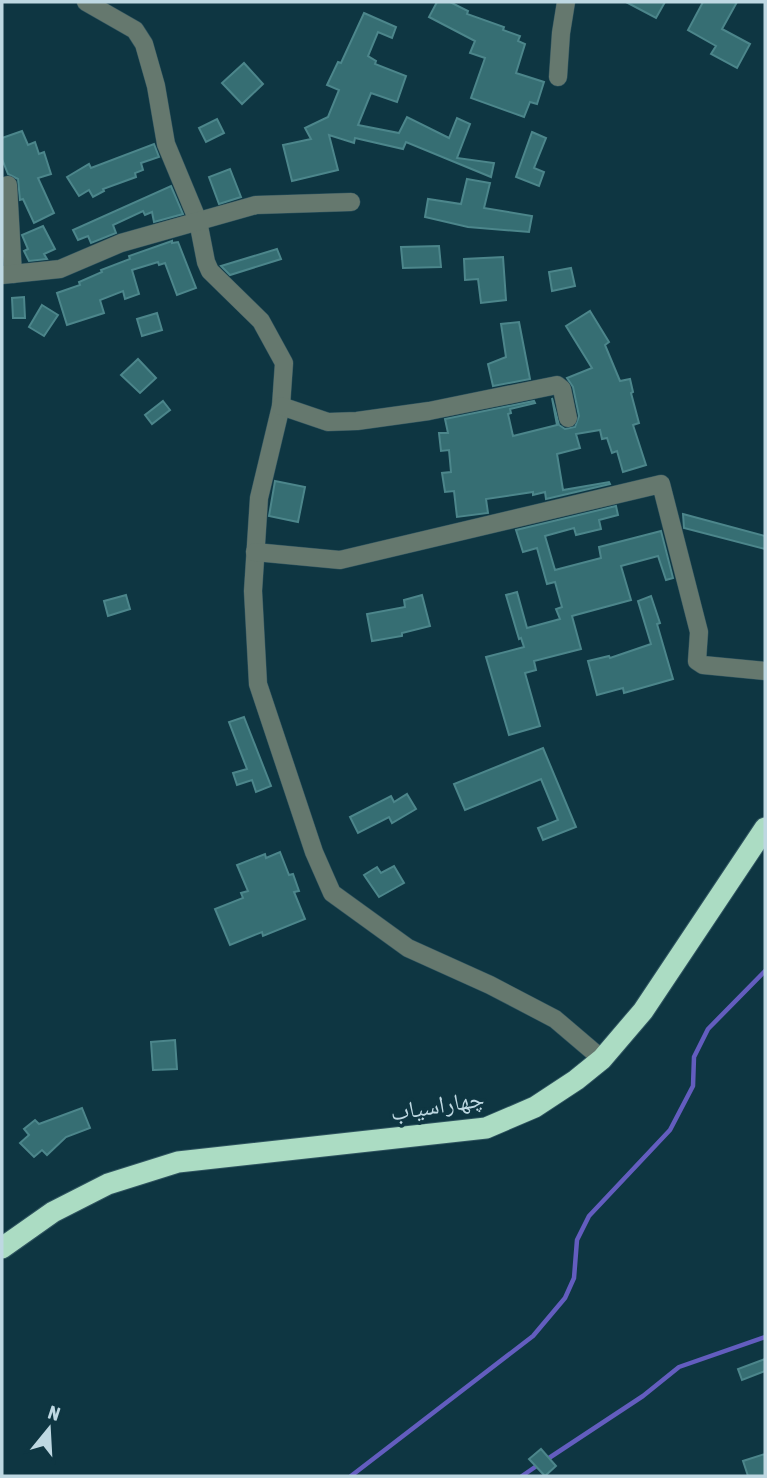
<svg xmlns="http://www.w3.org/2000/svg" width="767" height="1478" viewBox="0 0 767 1478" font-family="'Asap Condensed','Noto Naskh Arabic',sans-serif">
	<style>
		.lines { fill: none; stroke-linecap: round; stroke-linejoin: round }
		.stream { stroke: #635dbf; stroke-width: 4.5 }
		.building { fill: #366e73; stroke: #4c868b; stroke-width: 2 }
		.minor-casing { stroke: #2e535f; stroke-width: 19 }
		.highway-casing { stroke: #2e535f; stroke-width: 23 }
		.minor { stroke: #65786e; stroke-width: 18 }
		.highway { stroke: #abdcc3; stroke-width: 21 }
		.labels { text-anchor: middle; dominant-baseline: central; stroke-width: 7; stroke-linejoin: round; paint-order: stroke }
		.street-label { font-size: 24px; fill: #bed8e2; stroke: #0e3642 }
	</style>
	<rect width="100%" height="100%" fill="#0e3642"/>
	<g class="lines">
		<g class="stream">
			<path d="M546,1460L643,1396L679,1367L765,1337"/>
			<path d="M351,1476L533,1336L565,1298L574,1278L577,1240L589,1216L670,1130L693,1086L694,1057L708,1029L765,971"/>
			<path d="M522,1476L538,1465"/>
		</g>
	</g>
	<g class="building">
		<path d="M437,2H450L468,11L467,14L504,27L503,30L520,36L518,41L525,44L516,73L544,82L537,104L530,102L524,117L471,98L485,58L470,53L475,41L429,17Z"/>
		<path d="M626,2H665L656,18Z"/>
		<path d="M703,2H737L722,29L750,44L737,68L711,54L716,46L688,30Z"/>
		<path d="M364,13L396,27L392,38L378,32L368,56L376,61L375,64L406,76L397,102L371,93L358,125L399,133L407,117L449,138L457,118L470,124L457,158L494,163L491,177L406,142L403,149L355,138L354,143L329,135L338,170L292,181L283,145L311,139L305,128L328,117L339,90L327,85L338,62L341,63Z"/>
		<path d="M244,63L263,84L242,104L222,83Z"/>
		<path d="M217,119L224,133L206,142L199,128Z"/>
		<path d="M22,131L28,145L35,142L39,154L44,152L51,174L38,178L54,213L34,223L23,199L20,200L18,179L8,174L2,159V138Z"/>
		<path d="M532,132L546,138L534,168L544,172L539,186L516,177Z"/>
		<path d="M154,144L159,157L141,163L143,170L135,173L136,177L103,189L104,191L93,197L89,190L79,196L67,177L89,164L91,168Z"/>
		<path d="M230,169L241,197L219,204L209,177Z"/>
		<path d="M467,179L490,183L484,208L532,216L529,232L468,227L425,217L428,199L461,204Z"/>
		<path d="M171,186L183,214L154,222L152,212L145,215L143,211L113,225L116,233L91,243L88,236L78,240L73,230Z"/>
		<path d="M43,226L55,249L44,254L47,259L29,261L24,251L28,249L22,235Z"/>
		<path d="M172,241V243L178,242L196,288L177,295L165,263L159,265L158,262L132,270L139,294L125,299L123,291L100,300L104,313L67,325L57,293L80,285L79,282L102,272L101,270L130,259L129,256Z"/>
		<path d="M439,246L441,267L403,268L401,247Z"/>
		<path d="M277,249L281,259L230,275L221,266Z"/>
		<path d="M503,257L506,300L481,303L478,279L465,280L464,259Z"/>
		<path d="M571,268L575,286L552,291L549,272Z"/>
		<path d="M24,297L25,318H13L12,298Z"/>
		<path d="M42,305L58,315L44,336L29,327Z"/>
		<path d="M590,311L609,342L605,345L620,381L630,379L633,392L631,393L639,423L633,425L646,465L623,472L617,451L612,453L607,438L602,439L600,430L576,434L580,448L557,454L563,490L609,482L610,484L546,499L545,492L533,495V492L486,499L488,513L457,517L454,491L445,492L442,473L451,472L449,450L441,451L439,433H448L445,419L534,401L535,403L510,409L511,413L508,414L513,436L557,425L552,398L559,425L565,429L575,427L579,416L573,387L567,378L592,368L566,326Z"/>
		<path d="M157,313L162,330L142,336L137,319Z"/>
		<path d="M519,322L530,379L493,386L488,364L506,357L501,324Z"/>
		<path d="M138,359L156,378L140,393L121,375Z"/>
		<path d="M163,401L170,410L152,424L145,415Z"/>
		<path d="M275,481L305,487L298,522L269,516Z"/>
		<path d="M616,506L618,515L599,520L601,529L576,535L574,528L545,536L555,570L601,558L599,547L661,531L673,578L666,580L658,556L621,566L631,600L572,616L581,649L534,661L536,670L525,673L540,726L509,735L486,657L524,647L521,638L519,639L506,595L517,592L527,628L560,619L556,609L562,607L555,582L547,584L537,548L523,552L516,530Z"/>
		<path d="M683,514L765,536V549L684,528Z"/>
		<path d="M126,595L130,609L108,616L104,601Z"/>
		<path d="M422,595L430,626L402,633V636L372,641L367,614L405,607L404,600Z"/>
		<path d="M651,596L660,623L657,624L673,679L624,693L623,688L597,695L588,661L609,656L610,658L651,644L638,601Z"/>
		<path d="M244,717L271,786L256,792L252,780L237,785L233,773L247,769L229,722Z"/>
		<path d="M543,748L576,827L543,840L538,828L558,820L541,779L465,810L454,784Z"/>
		<path d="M407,794L416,809L392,823L389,817L358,833L350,817L391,796L394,802Z"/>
		<path d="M280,852L289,875L293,874L299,891L294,892L305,919L263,936L262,932L230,945L215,909L243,898L241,893L248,891L237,865L265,854L266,858Z"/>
		<path d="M394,866L404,883L379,897L364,875L377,867L381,873Z"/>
		<path d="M175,1040L177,1069L153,1070L151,1042Z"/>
		<path d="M82,1108L90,1128L66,1137L47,1155L42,1150L34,1157L20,1143L29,1135L24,1129L35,1120L39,1124Z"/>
		<path d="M765,1359V1371L742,1380L738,1369Z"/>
		<path d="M541,1449L556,1466L545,1476L529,1459Z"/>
		<path d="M765,1454V1476H748L743,1461Z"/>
	</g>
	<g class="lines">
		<defs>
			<g id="minor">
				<path d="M86,2L135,30L144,44L156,86L166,144L198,221L206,262L210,271L261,321L284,363L281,406L259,498L253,591L258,684L314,852L332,893L408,948L490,985L555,1019L602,1059"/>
				<path d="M558,77L561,33L566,2"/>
				<path d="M8,185L13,274"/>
				<path d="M2,275L60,269L121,243L256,205L351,202"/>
				<path d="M281,406L328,422L357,421L429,411L557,385L562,389L568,418"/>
				<path d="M255,552L340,560L661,484L699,632L697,661L703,665L765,671"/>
			</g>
			<path id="highway" d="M2,1248L53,1212L108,1184L178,1162L486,1128L535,1107L576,1080L602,1059L643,1011L765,828"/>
		</defs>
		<use href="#minor" class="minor-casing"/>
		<use href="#highway" class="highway-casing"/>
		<use href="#minor" class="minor"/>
		<use href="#highway" class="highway"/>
	</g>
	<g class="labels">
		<g class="street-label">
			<text transform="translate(437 1105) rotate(-9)">چهاراسیاب</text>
		</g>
	</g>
	<rect width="767" height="1478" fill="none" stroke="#bed8e2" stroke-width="7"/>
	<g transform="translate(49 1429) rotate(18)" stroke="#0e3642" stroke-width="5" paint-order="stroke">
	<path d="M0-5L12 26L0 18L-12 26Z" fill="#bed8e2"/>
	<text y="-10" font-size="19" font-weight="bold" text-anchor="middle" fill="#bed8e2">N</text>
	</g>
</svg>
